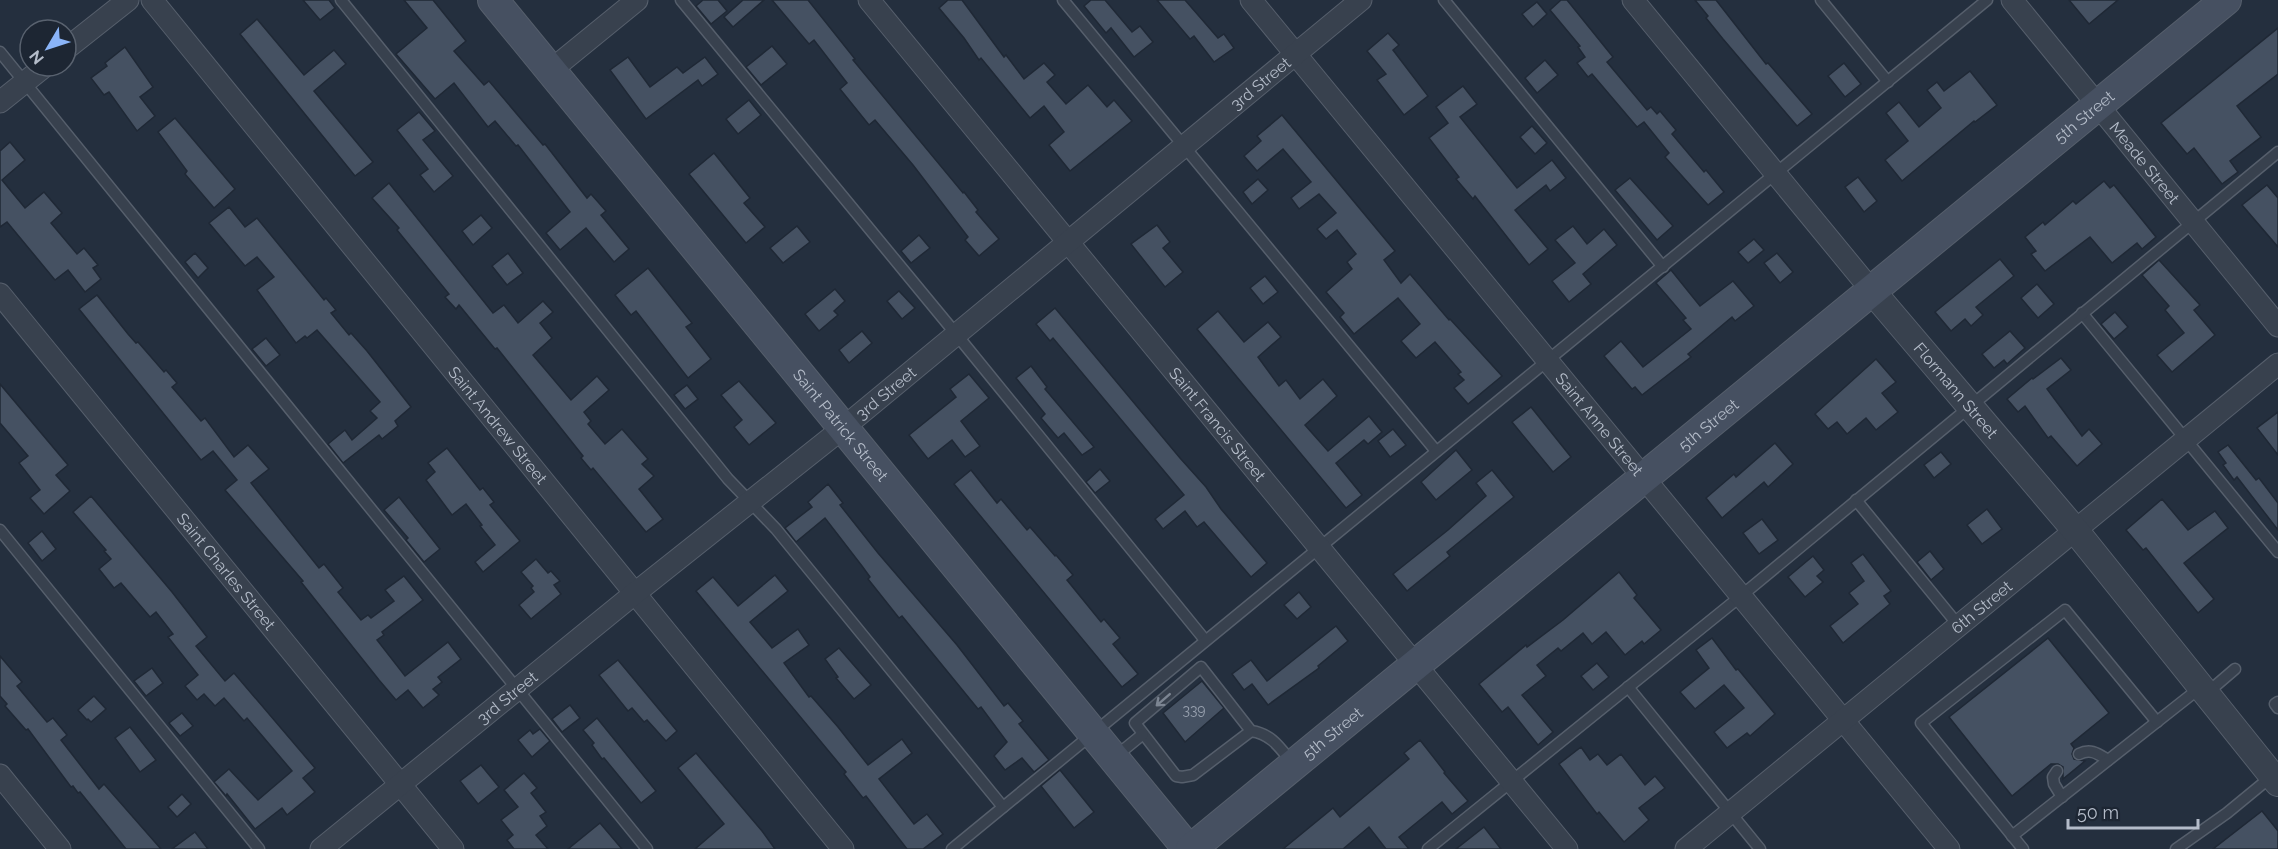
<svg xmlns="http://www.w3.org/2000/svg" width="2278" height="849" viewBox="0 0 2278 849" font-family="Raleway,sans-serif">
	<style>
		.building { fill: #455162; stroke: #1f2835; stroke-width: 1.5 }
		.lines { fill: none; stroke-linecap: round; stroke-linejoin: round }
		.service-casing { stroke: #565f6c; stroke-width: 13 }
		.minor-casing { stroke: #565f6c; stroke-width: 23 }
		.tertiary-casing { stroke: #565f6c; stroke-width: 28 }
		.secondary-casing { stroke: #565f6c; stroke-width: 32 }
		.service { stroke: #38414e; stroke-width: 10 }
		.minor { stroke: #38414e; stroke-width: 21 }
		.tertiary { stroke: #38414e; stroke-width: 26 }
		.secondary { stroke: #465061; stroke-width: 30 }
		.oneway { stroke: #7c8592 }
		.labels { text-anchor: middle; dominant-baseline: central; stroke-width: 5; stroke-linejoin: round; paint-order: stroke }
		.number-label { font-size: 14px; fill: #98a1af }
		.street-label { font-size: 16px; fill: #b4bcc9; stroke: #1d2633 }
	</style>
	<rect width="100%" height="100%" fill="#242f3e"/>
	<g class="building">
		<path d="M303,0H329L335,8L320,20Z"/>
		<path d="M404,0H433L466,41L454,51L484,85L489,81L543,145L545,144L587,198L591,194L606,211L601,215L629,249L614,262L586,228L560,250L546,233L570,212L518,145L516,146L495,121L488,127L454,83L435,99L396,54L427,28Z"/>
		<path d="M703,0H718L727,11L711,24L696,6Z"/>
		<path d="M743,0H764L733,27L724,17Z"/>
		<path d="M772,0H808L855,59L853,60L963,193L964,192L978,210L976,212L999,239L979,256L965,240L968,237L913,165L875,120L869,125L840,89L847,83L814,40L809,44Z"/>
		<path d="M948,0H962L1004,57L1006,55L1024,79L1044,63L1055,75L1047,82L1066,104L1088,85L1107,107L1114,100L1132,121L1070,171L1049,145L1064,132L1044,106L1030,118L981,58L979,60L964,38L939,8Z"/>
		<path d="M1091,0H1105L1132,32L1140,26L1153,42L1134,57L1111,28L1106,33L1084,6Z"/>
		<path d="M1157,0H1185L1218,38L1224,34L1234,48L1214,62L1194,36L1190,39Z"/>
		<path d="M1561,0H1567L1613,57L1607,62L1647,110L1651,107L1657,114L1660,111L1676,130L1672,134L1704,172L1706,170L1724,192L1708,205L1665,157L1669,153L1644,122L1637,127L1592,74L1588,77L1577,63L1585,57L1578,47L1580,46L1550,10Z"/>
		<path d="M1695,0H1716L1766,64L1768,63L1812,114L1797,126L1723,39L1706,18L1708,16Z"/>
		<path d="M2069,0H2118L2089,24Z"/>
		<path d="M1537,2L1547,14L1533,27L1522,14Z"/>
		<path d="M257,19L304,75L334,50L346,64L314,91L373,162L355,176L240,34Z"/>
		<path d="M2278,28V74L2237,106L2261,137L2230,161L2238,172L2222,184L2194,148L2187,154L2161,123Z"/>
		<path d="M1388,33L1399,45L1393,50L1428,96L1404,115L1377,80L1386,74L1367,51Z"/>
		<path d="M772,46L787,64L761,85L746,67Z"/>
		<path d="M125,47L153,87L140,97L155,116L137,131L109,92L104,95L91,78L107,66L105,63Z"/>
		<path d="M628,57L650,87L677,67L683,73L705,57L718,74L702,86L698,80L646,119L610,70Z"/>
		<path d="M1545,60L1558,75L1537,93L1525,78Z"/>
		<path d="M1844,63L1861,84L1845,97L1828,76Z"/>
		<path d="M1970,71L1997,105L1975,122L1974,121L1902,181L1885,160L1908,141L1886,113L1899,102L1919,127L1941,108L1927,90L1937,82L1944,91Z"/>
		<path d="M1463,86L1477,104L1460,117L1517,188L1552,160L1566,178L1550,191L1546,185L1515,210L1548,249L1529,265L1475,196L1473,199L1456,179L1459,177L1429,138L1448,123L1436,107Z"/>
		<path d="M749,100L761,115L738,134L726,119Z"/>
		<path d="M419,112L435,131L423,140L453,176L434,192L420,175L428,169L397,130Z"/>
		<path d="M1282,115L1395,251L1384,260L1401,283L1410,274L1449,320L1450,319L1502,376L1468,404L1454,388L1464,380L1458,374L1461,372L1435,342L1416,358L1401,341L1420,324L1398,298L1354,334L1340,317L1344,313L1326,292L1352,269L1347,262L1356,254L1337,230L1326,239L1317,229L1336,213L1319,194L1299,209L1291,198L1311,182L1283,149L1257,171L1244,156L1261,141L1257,136Z"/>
		<path d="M175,118L235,189L214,208L185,174L187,171L158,132Z"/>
		<path d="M1532,126L1547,143L1535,154L1520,137Z"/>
		<path d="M10,142L25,160L2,180L25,208L44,192L62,213L51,223L77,254L84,248L98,265L93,268L101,279L85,292L68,270L55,280L7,222L0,227V151Z"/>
		<path d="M714,153L750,198L744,203L765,227L746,243L689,174Z"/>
		<path d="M1858,177L1877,201L1864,212L1845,187Z"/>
		<path d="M1630,178L1673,226L1657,240L1615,190Z"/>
		<path d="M1258,179L1268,190L1252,204L1243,192Z"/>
		<path d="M2104,181L2110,188L2114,185L2156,237L2142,249L2137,243L2112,263L2090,237L2045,271L2031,254L2036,251L2025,237L2043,222L2045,225L2073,201L2076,204Z"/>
		<path d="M389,183L493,313L504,305L518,323L543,301L553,312L540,323L552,338L533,355L571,400L597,376L609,390L584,412L591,421L588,424L605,444L622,429L648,459L642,464L654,476L639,489L663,519L646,532L593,468L591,470L581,458L583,456L497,348L495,349L459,305L456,309L445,297L449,294L397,230L399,228L372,198Z"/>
		<path d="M2267,185L2278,198V247L2242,205Z"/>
		<path d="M229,207L245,227L257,218L324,300L326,298L336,310L331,313L349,335L351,333L367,351L411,407L395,421L398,426L382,439L379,435L343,463L328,444L345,430L352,440L377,418L370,411L380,402L317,330L307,338L305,336L296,343L257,290L274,277L257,257L245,266L209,223Z"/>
		<path d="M481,215L492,228L473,245L462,231Z"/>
		<path d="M1157,225L1170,242L1163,248L1183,272L1165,287L1131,244Z"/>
		<path d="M797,226L810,242L783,263L770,248Z"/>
		<path d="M1573,226L1587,244L1604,229L1617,245L1583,274L1591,284L1569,302L1552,281L1575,263L1555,240Z"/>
		<path d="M919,235L930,248L911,263L901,251Z"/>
		<path d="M1754,239L1764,250L1748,263L1738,252Z"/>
		<path d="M195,253L208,268L198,278L185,262Z"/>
		<path d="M508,253L523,273L507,285L492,266Z"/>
		<path d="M1777,253L1793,272L1780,283L1764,263Z"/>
		<path d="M2000,259L2014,276L1976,307L1983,315L1971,326L1965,319L1951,331L1935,312Z"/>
		<path d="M2159,260L2200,305L2194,310L2215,335L2172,372L2157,355L2184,333L2165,310L2169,306L2142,275Z"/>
		<path d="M648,268L692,323L686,327L711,359L688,378L636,311L631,315L615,295Z"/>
		<path d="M1671,270L1700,306L1733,281L1754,306L1735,321L1732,317L1688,354L1691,357L1642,395L1635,387L1632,389L1604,356L1621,341L1643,367L1691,329L1683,320L1686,318L1656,283Z"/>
		<path d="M1265,276L1278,292L1263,304L1250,288Z"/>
		<path d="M2037,284L2054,304L2038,318L2021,298Z"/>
		<path d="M835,289L845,301L834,311L838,315L819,331L805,314Z"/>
		<path d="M899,291L915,308L902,319L887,301Z"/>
		<path d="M97,295L128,334L136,343L138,342L164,372L166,370L177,383L172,387L201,421L205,418L234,457L248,445L269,469L251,483L319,568L324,564L343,588L338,592L361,620L368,615L371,618L394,601L385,590L404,576L423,600L382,632L384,635L377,640L405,676L448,642L461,659L438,677L442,682L433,689L439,695L423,708L408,690L396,700L379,680L301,582L303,581L225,490L237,480L213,451L201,460L104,340L79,309Z"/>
		<path d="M1055,308L1180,458L1206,487L1221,509L1267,563L1251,577L1204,522L1197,527L1185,511L1163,529L1155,519L1184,495L1053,338L1050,341L1036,324Z"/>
		<path d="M1218,311L1244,342L1268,322L1281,337L1258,357L1279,386L1286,380L1300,399L1323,379L1337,396L1305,425L1328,451L1369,416L1382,432L1368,444L1364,440L1336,463L1362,495L1346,508L1197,329Z"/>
		<path d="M2115,312L2128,327L2114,339L2101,324Z"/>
		<path d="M862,331L872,343L849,363L839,350Z"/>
		<path d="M2010,331L2025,348L2007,364L2004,360L1994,368L1982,354Z"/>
		<path d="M266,338L280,355L266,366L252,349Z"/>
		<path d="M2061,358L2071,370L2047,389L2082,436L2089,429L2102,444L2077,466L2051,436L2048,438L2025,406L2018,412L2007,399L2032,378L2033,379Z"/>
		<path d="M1876,359L1896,382L1882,393L1898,412L1876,430L1866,418L1847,434L1837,422L1828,429L1815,414Z"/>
		<path d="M1031,366L1047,387L1045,389L1094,447L1082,455L1064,433L1058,438L1041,418L1045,414L1016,378Z"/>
		<path d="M969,374L989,398L961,421L980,446L965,457L952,440L928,459L909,435L956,397L950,389Z"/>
		<path d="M739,381L776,423L749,445L734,427L742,420L721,395Z"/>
		<path d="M0,384L68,465L56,475L70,491L44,514L30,498L40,490L19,463L28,456L0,423Z"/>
		<path d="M687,385L698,399L685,409L674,395Z"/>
		<path d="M1531,407L1571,457L1553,472L1512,422Z"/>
		<path d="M2278,412V455L2257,428Z"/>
		<path d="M1393,429L1406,445L1390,457L1378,441Z"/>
		<path d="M1775,443L1793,464L1768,487L1764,482L1722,518L1706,498L1734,474L1736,477Z"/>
		<path d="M2228,445L2256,480L2259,478L2278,503V530L2237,477L2234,480L2223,465L2226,463L2218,452Z"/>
		<path d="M447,448L480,490L483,488L494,502L490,505L520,541L483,572L475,562L495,545L480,526L482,525L466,504L452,515L426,480L435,472L428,463Z"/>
		<path d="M1456,450L1472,470L1436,500L1421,482Z"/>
		<path d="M1941,452L1951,464L1934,478L1924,465Z"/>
		<path d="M1100,469L1110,481L1095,493L1086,482Z"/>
		<path d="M971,470L997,503L1001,499L1027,530L1030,527L1055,556L1056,555L1073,575L1067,580L1101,622L1104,619L1120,638L1113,644L1138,674L1122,687L954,484Z"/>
		<path d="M1492,470L1514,497L1447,552L1450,556L1407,591L1393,574L1448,530L1486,496L1476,483Z"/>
		<path d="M828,484L843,503L840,505L878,553L957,645L1004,706L1008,703L1023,721L1019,724L1049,760L1034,772L1022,758L1005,770L994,756L1007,742L981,707L978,709L902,616L899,618L868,579L870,577L862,566L825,518L796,542L785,528L812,507L808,502Z"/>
		<path d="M91,496L172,592L207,637L196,646L225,681L234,673L315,768L303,778L315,792L287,815L282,808L255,829L227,794L226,796L214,782L229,769L258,800L292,771L247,718L244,721L224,698L215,706L204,694L197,700L185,686L198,675L168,637L173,634L156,612L150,617L121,583L114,588L99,569L111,559L104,551L106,550L73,512Z"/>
		<path d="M399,497L440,549L424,562L406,540L408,538L384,510Z"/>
		<path d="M2162,499L2188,530L2215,511L2228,528L2184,563L2214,599L2198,613L2146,548L2143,550L2126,530Z"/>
		<path d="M1987,509L2002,529L1982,544L1967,525Z"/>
		<path d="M1762,519L1778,540L1759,554L1743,533Z"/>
		<path d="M42,531L56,549L42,561L28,543Z"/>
		<path d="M1930,551L1944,569L1931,580L1917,562Z"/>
		<path d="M1863,554L1891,591L1884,596L1890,604L1843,643L1830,626L1858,604L1849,593L1864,581L1851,563Z"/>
		<path d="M1813,556L1824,570L1817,576L1823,582L1805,597L1788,577Z"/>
		<path d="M536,559L548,573L551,571L560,581L554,585L561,594L531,619L519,605L534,592L531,588L533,586L521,572Z"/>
		<path d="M1619,572L1637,595L1634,598L1661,630L1644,644L1642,641L1625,655L1606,632L1592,644L1583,633L1561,651L1558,648L1537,665L1546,676L1522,695L1553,732L1538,745L1508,707L1502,712L1479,684L1526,645L1527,647L1563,620Z"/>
		<path d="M775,575L788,591L750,622L772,648L798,629L809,645L784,663L809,697L811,696L838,727L868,765L902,739L912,753L879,779L914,824L927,814L943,834L923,849H907L866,796L863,798L844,774L846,772L696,591L713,577L738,606Z"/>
		<path d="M1299,592L1311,607L1297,619L1284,605Z"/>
		<path d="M1336,626L1348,641L1318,666L1319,668L1268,705L1252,684L1244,690L1232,674L1251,660L1267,681Z"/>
		<path d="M1712,638L1736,670L1738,669L1775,714L1750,736L1747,733L1727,748L1714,732L1744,708L1724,685L1695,709L1680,692L1709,668L1696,650Z"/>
		<path d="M2048,638L2109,713L2071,744L2074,748L2072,754L2074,759L2085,761L2063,779V767L2058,764H2051L2012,796L1949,717Z"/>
		<path d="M839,648L871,685L854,699L836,678L838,677L825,659Z"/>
		<path d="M0,656L22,682L17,686L47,722L53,718L67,735L61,740L99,789L104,784L161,849H126L80,792L78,793L73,786L71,787L28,729L26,730L5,706L7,704L0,696Z"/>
		<path d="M618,660L677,731L666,741L647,720L644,722L632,708L628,711L599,675Z"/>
		<path d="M1597,663L1609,677L1593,690L1581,676Z"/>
		<path d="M152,668L163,683L146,696L134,681Z"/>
		<path d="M1202,681L1224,708L1185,742L1163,713Z"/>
		<path d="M94,696L106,709L91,722L88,719L87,720L78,710Z"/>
		<path d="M570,705L580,718L562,732L552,719Z"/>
		<path d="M182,713L193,726L180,736L169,723Z"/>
		<path d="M597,718L656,791L641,803L604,758L602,759L592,745L594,743L583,730Z"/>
		<path d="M130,727L156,760L140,772L115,738Z"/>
		<path d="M540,729L550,741L532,757L518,740L530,730L533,734Z"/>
		<path d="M1420,740L1445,772L1444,773L1468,801L1452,814L1442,802L1399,837L1409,849H1386L1369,827L1343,849H1283L1333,808L1340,817L1409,759L1404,753Z"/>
		<path d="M1581,747L1590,760L1598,754L1607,765L1621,754L1645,785L1655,776L1665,788L1639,808L1649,820L1624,842L1599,812L1597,814L1559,764Z"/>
		<path d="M696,753L762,831L775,849H695L724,824L678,768Z"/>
		<path d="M481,765L499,787L478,804L460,781Z"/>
		<path d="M1060,770L1094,812L1074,828L1041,786Z"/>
		<path d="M524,773L537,788L531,793L546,812L540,816L547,826L536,835L548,849H514L507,840L513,835L501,820L518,807L504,790Z"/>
		<path d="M182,794L191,804L177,817L168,807Z"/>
		<path d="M2262,811L2278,831V849H2213Z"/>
		<path d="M600,823L622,849H568Z"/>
		<path d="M1484,827L1501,849H1456Z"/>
		<path d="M195,832L208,849H172Z"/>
	</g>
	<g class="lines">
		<defs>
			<g id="service">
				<path d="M341,0L728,479L776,529L1003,807"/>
				<path d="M681,0L956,334L1205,640"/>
				<path d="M1063,0L1436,451"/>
				<path d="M1444,0L1663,267"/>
				<path d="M1821,0L1888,82"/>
				<path d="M0,52L647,849"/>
				<path d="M2082,313L2278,552"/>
				<path d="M1856,500L1959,626"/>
				<path d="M0,530L259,849"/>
				<path d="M1628,687L1760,849"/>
				<path d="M2207,693L2235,669"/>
				<path d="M2278,702L2275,704L2278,708"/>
				<path d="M1251,731L1193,775L1182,777L1176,776L1135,723L1201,667L1251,731C1272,734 1280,748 1293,764"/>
				<path d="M2079,754C2091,748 2098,754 2108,760"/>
				<path d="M1116,756L1143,734"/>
				<path d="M2057,771L2053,777L2054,784L2062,797"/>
				<path d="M2012,836L2201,687"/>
				<path d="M952,849L1987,0"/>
				<path d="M1428,849L1741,596L2278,152"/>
				<path d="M2023,849L1921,723L2065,610L2157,722"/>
				<path d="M2176,849L2227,813L2272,776"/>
			</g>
			<g id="minor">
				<path id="s1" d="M152,0L843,849"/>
				<path id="s2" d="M869,0L1567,849"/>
				<path id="s3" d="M1251,0L1949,849"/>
				<path d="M1633,0L1872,291"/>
				<path id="s4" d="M2012,0L2278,326"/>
				<path d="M66,49L128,0"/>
				<path d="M550,71L637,0"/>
				<path d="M0,102L45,66"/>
				<path id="s5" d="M0,294L453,849"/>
				<path d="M0,775L60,849"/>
				<path id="s6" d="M321,849L634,594L843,428L1361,0"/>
				<path id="s7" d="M1686,849L2278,364"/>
			</g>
			<g id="tertiary">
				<path id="s8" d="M1872,291L2075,530L2278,783"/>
			</g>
			<g id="secondary">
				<path id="s9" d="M493,0L1188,849"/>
				<path id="s10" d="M1191,849L2226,0"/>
			</g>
		</defs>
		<use href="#service" class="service-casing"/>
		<use href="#minor" class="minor-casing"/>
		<use href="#tertiary" class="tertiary-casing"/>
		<use href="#secondary" class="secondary-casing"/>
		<use href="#service" class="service"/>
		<use href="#minor" class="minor"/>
		<use href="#tertiary" class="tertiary"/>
		<use href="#secondary" class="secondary"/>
	</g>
	<defs><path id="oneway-shaft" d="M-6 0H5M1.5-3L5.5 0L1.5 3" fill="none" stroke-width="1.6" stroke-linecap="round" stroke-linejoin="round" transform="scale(1.5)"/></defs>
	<use class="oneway" href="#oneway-shaft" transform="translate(1163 700) rotate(139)"/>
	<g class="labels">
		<g class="number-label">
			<text x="1194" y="710">339</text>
		</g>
		<g class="street-label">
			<text stroke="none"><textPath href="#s6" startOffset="1212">3rd Street</textPath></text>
			<text stroke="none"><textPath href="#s10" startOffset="1155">5th Street</textPath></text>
			<text stroke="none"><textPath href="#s4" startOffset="210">Meade Street</textPath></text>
			<text stroke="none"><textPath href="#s8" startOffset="130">Flormann Street</textPath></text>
			<text stroke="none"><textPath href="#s6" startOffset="726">3rd Street</textPath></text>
			<text stroke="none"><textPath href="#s9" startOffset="549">Saint Patrick Street</textPath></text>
			<text stroke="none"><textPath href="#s2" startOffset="549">Saint Francis Street</textPath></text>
			<text stroke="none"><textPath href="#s1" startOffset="548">Saint Andrew Street</textPath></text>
			<text stroke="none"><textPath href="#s3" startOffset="549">Saint Anne Street</textPath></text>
			<text stroke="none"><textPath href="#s10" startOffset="669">5th Street</textPath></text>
			<text stroke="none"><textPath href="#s5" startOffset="358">Saint Charles Street</textPath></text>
			<text stroke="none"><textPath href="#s7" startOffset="382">6th Street</textPath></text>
			<text stroke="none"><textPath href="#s6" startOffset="240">3rd Street</textPath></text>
			<text stroke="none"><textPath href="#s10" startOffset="183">5th Street</textPath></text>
		</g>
	</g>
	<g transform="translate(48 48) rotate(231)"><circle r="28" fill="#1d2633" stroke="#59626f" stroke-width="1.5"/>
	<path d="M0-4.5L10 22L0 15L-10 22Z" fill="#8ab4f8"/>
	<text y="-9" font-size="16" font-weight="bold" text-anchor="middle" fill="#b4bcc9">N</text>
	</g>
	<path d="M2068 819v9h130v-9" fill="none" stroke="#b4bcc9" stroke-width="3"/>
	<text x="2077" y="819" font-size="18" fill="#b4bcc9" stroke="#1d2633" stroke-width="4.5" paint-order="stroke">50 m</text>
</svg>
